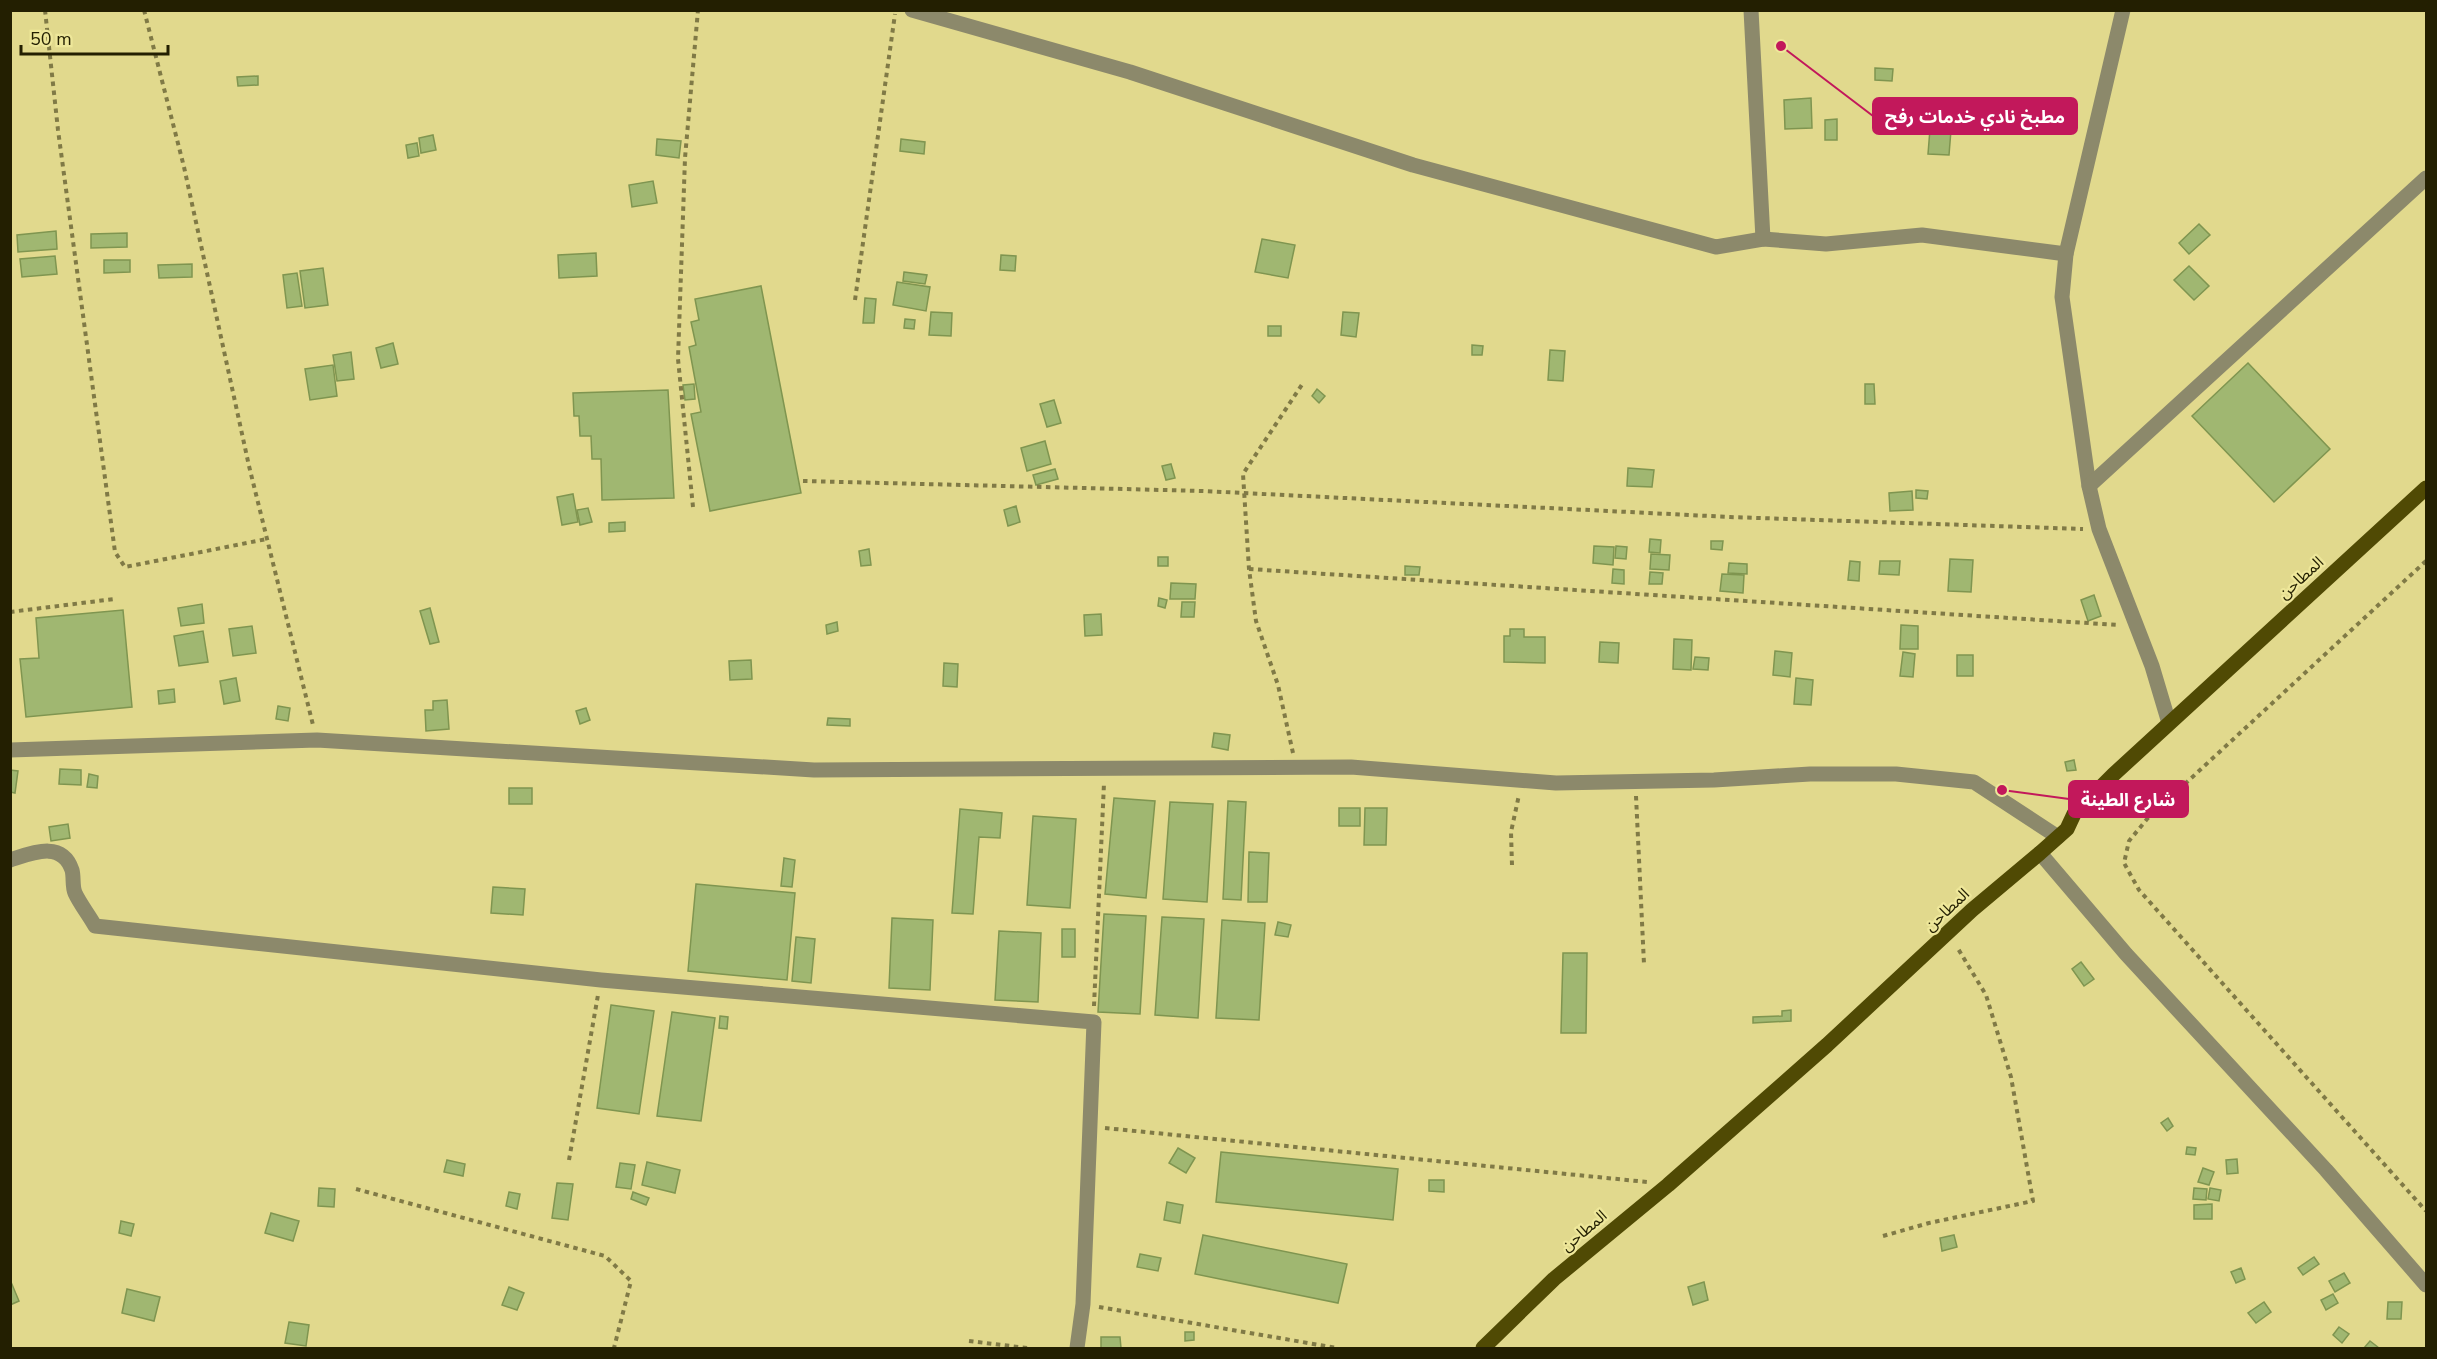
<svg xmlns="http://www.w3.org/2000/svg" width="2437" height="1359" viewBox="0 0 2437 1359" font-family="'Nunito Sans','Noto Sans Arabic',sans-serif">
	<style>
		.building { fill: #a0b771; stroke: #7f9550; stroke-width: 1.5 }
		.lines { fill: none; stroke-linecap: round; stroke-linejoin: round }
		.path { stroke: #807a46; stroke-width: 4; stroke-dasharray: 4.5 4.5; stroke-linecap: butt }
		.minor { stroke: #8c896b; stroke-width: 15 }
		.major { stroke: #504a04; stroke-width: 15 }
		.labels { text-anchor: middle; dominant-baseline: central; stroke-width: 4.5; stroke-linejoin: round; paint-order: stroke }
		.street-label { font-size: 16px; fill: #231f01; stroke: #eee79a }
		.leader { fill: none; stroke: #c2185b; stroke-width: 2 }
		.callout-dot { fill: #c2185b; stroke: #eee79a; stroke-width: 2 }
		.callout { fill: #c2185b; stroke: #c2185b; stroke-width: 2 }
		.callout-label { font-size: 18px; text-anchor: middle; font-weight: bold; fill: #fff }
	</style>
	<rect width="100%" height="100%" fill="#e1d98d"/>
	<g class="building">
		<path d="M1875,68L1893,69L1892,81L1875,80Z"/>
		<path d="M258,76V85L238,86L237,77Z"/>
		<path d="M1811,98L1812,128L1785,129L1784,100Z"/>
		<path d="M1837,119V140H1825V120Z"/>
		<path d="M1930,129L1951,130L1949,155L1928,154Z"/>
		<path d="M433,135L436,150L421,153L419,138Z"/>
		<path d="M657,139L681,141L679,158L656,155Z"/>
		<path d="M901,139L925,142L924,154L900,151Z"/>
		<path d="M417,143L419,156L408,158L406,145Z"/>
		<path d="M653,181L657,203L632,207L629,185Z"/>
		<path d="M2199,224L2210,235L2189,254L2179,243Z"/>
		<path d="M56,231L57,249L18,252L17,235Z"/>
		<path d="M127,233V247L91,248V234Z"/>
		<path d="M1262,239L1295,245L1288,278L1255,272Z"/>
		<path d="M596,253L597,276L559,278L558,255Z"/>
		<path d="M1001,255L1016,256L1015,271L1000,270Z"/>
		<path d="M55,256L57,274L22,277L20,259Z"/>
		<path d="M104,260H130V272L104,273Z"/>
		<path d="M192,264V277L159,278L158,265Z"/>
		<path d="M2189,266L2209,286L2194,300L2174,280Z"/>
		<path d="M323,268L328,305L305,308L300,271Z"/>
		<path d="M904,272L927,275L925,284L903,281Z"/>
		<path d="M297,273L302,306L287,308L283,275Z"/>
		<path d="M897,282L930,287L926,311L893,305Z"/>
		<path d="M761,286L801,493L710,511L691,414L701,412L689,347L696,345L691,322L699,320L695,299Z"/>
		<path d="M865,298L876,299L874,323H863Z"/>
		<path d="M931,312L952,313L951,336L929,335Z"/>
		<path d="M1343,312L1359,313L1356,337L1341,335Z"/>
		<path d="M905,319L915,320L914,329L904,328Z"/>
		<rect x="1268" y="326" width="13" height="10"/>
		<path d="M393,343L398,364L381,368L376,348Z"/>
		<path d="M1472,345L1483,346L1482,355H1472Z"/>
		<path d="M1550,350L1565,351L1563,381L1548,380Z"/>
		<path d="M351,352L354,379L337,381L333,355Z"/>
		<path d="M2248,363L2330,449L2274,502L2192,416Z"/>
		<path d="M333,365L337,396L310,400L305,369Z"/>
		<path d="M694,384L695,399L685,400L683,385Z"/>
		<path d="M1865,384H1874L1875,404H1865Z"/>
		<path d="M1317,389L1325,396L1319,403L1312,396Z"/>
		<path d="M668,390L674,498L602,500L601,459H592L591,436H580L579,416H574L573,393Z"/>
		<path d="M1054,400L1061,423L1047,427L1040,404Z"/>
		<path d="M1045,441L1051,464L1027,471L1021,448Z"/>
		<path d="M1171,464L1175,478L1166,480L1162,466Z"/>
		<path d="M1628,468L1654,470L1652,487L1627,486Z"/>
		<path d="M1055,469L1058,479L1036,485L1033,475Z"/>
		<path d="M1916,490L1928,491L1927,499L1916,498Z"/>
		<path d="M1912,491L1913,510L1890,511L1889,493Z"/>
		<path d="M573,494L578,522L562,525L557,497Z"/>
		<path d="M1016,506L1020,522L1008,526L1004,510Z"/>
		<path d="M588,508L592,522L580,525L577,510Z"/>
		<path d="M625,522V531L609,532V523Z"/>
		<path d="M1650,539L1661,540L1660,553L1649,552Z"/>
		<path d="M1711,541H1723L1722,550L1711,549Z"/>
		<path d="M1594,546L1614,547L1613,565L1593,563Z"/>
		<path d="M1616,546L1627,547L1626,559L1615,558Z"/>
		<path d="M869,549L871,565L861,566L859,551Z"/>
		<path d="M1651,554L1670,555L1669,570L1650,569Z"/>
		<rect x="1158" y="557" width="10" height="9"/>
		<path d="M1950,559L1973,560L1971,592L1948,591Z"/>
		<path d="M1850,561L1860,562L1859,581L1848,580Z"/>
		<path d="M1880,561H1900L1899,575L1879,574Z"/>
		<path d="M1729,563L1747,564V574L1728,573Z"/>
		<path d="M1405,566L1420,567L1419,575H1405Z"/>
		<path d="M1613,569L1624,570V584L1612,583Z"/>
		<path d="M1650,572L1663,573L1662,584H1649Z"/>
		<path d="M1722,574L1744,575L1743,593L1720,591Z"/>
		<path d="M1171,583L1196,584L1195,599H1170Z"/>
		<path d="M2094,595L2101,616L2088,621L2081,600Z"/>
		<path d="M1159,598L1167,600L1165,608L1158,606Z"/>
		<path d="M1182,602H1195L1194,617H1181Z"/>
		<path d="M202,604L204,623L181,626L178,608Z"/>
		<path d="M430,608L439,642L430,644L420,611Z"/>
		<path d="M123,610L132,707L26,717L20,659L39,658L36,618Z"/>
		<path d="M1101,614L1102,635L1085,636L1084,615Z"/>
		<path d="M837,622L838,631L827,634L826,625Z"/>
		<path d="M1901,625L1918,626V649H1900Z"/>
		<path d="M252,626L256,653L233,656L229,629Z"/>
		<path d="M1510,629H1524V637H1545V663L1504,662V636H1510Z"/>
		<path d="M203,631L208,662L179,666L174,636Z"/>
		<path d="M1674,639L1692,640L1691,670L1673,669Z"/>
		<path d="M1600,642L1619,643L1618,663L1599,662Z"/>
		<path d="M1775,651L1792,653L1790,677L1773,675Z"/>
		<path d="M1903,652L1915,654L1913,677L1900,676Z"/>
		<rect x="1957" y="655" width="16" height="21"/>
		<path d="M1695,657L1709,658L1708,670L1693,669Z"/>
		<path d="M751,660L752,679L730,680L729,661Z"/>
		<path d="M944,663L958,664L957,687L943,686Z"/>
		<path d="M236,678L240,701L224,704L220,681Z"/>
		<path d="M1796,678L1813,680L1811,705L1794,704Z"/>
		<path d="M174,689L175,702L159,704L158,691Z"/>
		<path d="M447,700L449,729L426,731L425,710H433V701Z"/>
		<path d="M278,706L290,708L288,721L276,719Z"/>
		<path d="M586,708L590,720L580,724L576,711Z"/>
		<path d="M828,718L850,719V726L827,725Z"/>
		<path d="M1214,733L1230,735L1228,750L1212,747Z"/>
		<path d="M2074,760L2076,770L2067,771L2065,762Z"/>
		<path d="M60,769L81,770V785L59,784Z"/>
		<path d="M10,770L18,771L15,793L10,792Z"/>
		<path d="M89,774L98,776L97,788L87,787Z"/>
		<rect x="509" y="788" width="23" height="16"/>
		<path d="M1114,798L1155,801L1146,898L1105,894Z"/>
		<path d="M1228,801L1246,802L1241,900L1223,899Z"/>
		<path d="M1170,802L1213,804L1207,902L1163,899Z"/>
		<rect x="1339" y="808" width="21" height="18"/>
		<path d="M1365,808H1387L1386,845H1364Z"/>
		<path d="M960,809L1002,813L1000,838L979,837L973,914L952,913Z"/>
		<path d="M1033,816L1076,819L1070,908L1027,905Z"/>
		<path d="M68,824L70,838L51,841L49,827Z"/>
		<path d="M1249,852L1269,853L1267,902H1248Z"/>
		<path d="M784,858L795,860L792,887L781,886Z"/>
		<path d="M696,884L795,893L787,980L688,971Z"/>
		<path d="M493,887L525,889L523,915L491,913Z"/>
		<path d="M1104,914L1146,916L1140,1014L1098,1012Z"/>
		<path d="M1162,917L1204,919L1198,1018L1155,1015Z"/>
		<path d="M892,918L933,920L930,990L889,988Z"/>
		<path d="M1222,920L1265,923L1259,1020L1216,1018Z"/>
		<path d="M1278,922L1291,925L1288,937L1275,935Z"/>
		<rect x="1062" y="929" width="13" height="28"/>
		<path d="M999,931L1041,933L1038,1002L995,1000Z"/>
		<path d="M796,937L815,939L811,983L792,981Z"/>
		<path d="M1563,953H1587L1586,1033H1561Z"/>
		<path d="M2081,962L2094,979L2084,986L2072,969Z"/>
		<path d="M611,1005L654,1011L639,1114L597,1108Z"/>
		<path d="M1791,1010V1021L1753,1023V1017L1782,1016V1011Z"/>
		<path d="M672,1012L715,1018L701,1121L657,1116Z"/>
		<path d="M720,1016L728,1017L727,1029L719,1028Z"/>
		<path d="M2168,1118L2173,1126L2167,1131L2161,1123Z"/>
		<path d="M2187,1147L2196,1148L2195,1155L2186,1154Z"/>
		<path d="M1178,1148L1195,1158L1186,1173L1169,1163Z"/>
		<path d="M1221,1152L1398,1169L1393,1220L1216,1202Z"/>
		<path d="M2237,1159L2238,1173L2227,1174L2226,1160Z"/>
		<path d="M447,1160L465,1164L463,1176L444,1172Z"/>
		<path d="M647,1162L680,1170L675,1193L642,1185Z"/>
		<path d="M620,1163L635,1165L631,1189L616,1187Z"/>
		<path d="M2203,1168L2214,1172L2209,1185L2198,1182Z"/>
		<path d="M1429,1180H1444V1192L1429,1191Z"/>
		<path d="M557,1183L573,1184L568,1220L552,1218Z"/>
		<path d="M319,1188L335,1189L334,1207L318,1206Z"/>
		<path d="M2194,1188L2207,1189L2206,1200L2193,1199Z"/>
		<path d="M2210,1188L2221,1190L2219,1201L2208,1199Z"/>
		<path d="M509,1192L520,1194L517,1209L506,1206Z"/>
		<path d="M633,1192L649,1198L646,1205L631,1199Z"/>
		<path d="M1167,1202L1183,1205L1180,1223L1164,1220Z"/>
		<path d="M2212,1204V1219H2194V1205Z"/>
		<path d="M271,1213L299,1221L293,1241L265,1233Z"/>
		<path d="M121,1221L134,1224L131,1236L119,1233Z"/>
		<path d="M1203,1235L1347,1264L1338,1303L1195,1274Z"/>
		<path d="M1954,1235L1957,1247L1942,1251L1940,1238Z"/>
		<path d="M1140,1254L1161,1258L1158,1271L1137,1267Z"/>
		<path d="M2314,1257L2319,1264L2303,1275L2298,1268Z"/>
		<path d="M2241,1268L2245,1279L2236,1283L2231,1272Z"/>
		<path d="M2344,1273L2350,1283L2335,1292L2329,1281Z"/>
		<path d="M11,1282L19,1301L10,1305V1282Z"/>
		<path d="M1704,1282L1708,1300L1693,1305L1688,1287Z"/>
		<path d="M509,1287L524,1293L517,1310L502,1305Z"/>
		<path d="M127,1289L160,1297L154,1321L122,1313Z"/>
		<path d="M2333,1294L2338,1303L2326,1310L2321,1300Z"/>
		<path d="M2264,1302L2271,1312L2256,1323L2248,1313Z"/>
		<path d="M2388,1302H2402L2401,1319H2387Z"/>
		<path d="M289,1322L309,1325L306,1346L285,1343Z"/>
		<path d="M2339,1327L2349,1334L2342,1343L2333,1335Z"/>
		<path d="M1185,1332H1194V1340L1185,1341Z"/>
		<path d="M1101,1337H1120L1121,1348H1101Z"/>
		<path d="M2370,1341L2379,1348H2364Z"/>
	</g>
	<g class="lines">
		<g class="path">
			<path d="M45,10L58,130L115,552L125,567L267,539"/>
			<path d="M144,10L184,167L249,466L313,725"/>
			<path d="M855,300L895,14"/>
			<path d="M803,481L1203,491L1730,517L2083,529"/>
			<path d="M693,507L678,359L685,158L698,10"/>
			<path d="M2426,561L2147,819L2129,841L2124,863L2139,890L2426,1211"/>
			<path d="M1249,569L2118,625"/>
			<path d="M10,612L114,599"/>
			<path d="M1293,753L1278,685L1256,621L1249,569L1243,474L1303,383"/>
			<path d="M1636,796L1644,964"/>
			<path d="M1512,865L1511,832L1519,795"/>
			<path d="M1094,1006L1104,783"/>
			<path d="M1105,1128L1647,1182"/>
			<path d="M569,1160L598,995"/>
			<path d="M356,1189L605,1256L631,1281L614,1348"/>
			<path d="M1883,1236L1929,1223L2033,1201L2011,1077L1986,995L1957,947"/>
			<path d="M1099,1307L1337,1348"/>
			<path d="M969,1341L1027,1348"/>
		</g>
		<g class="minor">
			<path d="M912,10L1130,72L1413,165L1716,247L1763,239L1826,244L1922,235L2066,254"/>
			<path d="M1751,10L1763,239"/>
			<path d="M2123,10L2066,254L2062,297L2089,486L2099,529L2152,666L2169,723"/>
			<path d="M2089,486L2426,178"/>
			<path d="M10,750L317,740L814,770L1351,767L1556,783L1714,780L1810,774H1896L1974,782L2058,837"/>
			<path d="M2040,853L2126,954L2326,1170L2426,1285"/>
			<path d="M10,860C32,853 62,840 72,870C74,877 72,886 75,893C80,904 89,915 95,926L601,980L1094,1022L1083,1304L1077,1348"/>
		</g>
		<path class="major" d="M1483,1348L1554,1279L1668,1185L1827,1045L1972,910L2040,853L2067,829L2074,814L2113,775L2426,488"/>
	</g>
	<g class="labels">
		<g class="street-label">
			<text transform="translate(2301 578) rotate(-42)">المطاحن</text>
			<text transform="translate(1947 910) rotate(-43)">المطاحن</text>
			<text transform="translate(1584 1231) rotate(-40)">المطاحن</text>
		</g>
	</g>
	<path class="leader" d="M1781 46L1873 116M2002 790L2069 799"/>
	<g class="callout-dot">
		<circle cx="1781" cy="46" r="6"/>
		<circle cx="2002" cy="790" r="6"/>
	</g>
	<g class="callout">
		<rect x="1873" y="98" width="204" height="36" rx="6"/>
		<rect x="2069" y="781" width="119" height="36" rx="6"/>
	</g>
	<g class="callout-label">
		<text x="1975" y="123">مطبخ نادي خدمات رفح</text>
		<text x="2128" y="806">شارع الطينة</text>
	</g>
	<rect width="2437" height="1359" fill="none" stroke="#231f01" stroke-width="24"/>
	<path d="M21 45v9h147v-9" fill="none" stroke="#231f01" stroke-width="3"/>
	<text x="30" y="45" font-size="18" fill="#231f01" stroke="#eee79a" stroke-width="4.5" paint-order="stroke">50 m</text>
</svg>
